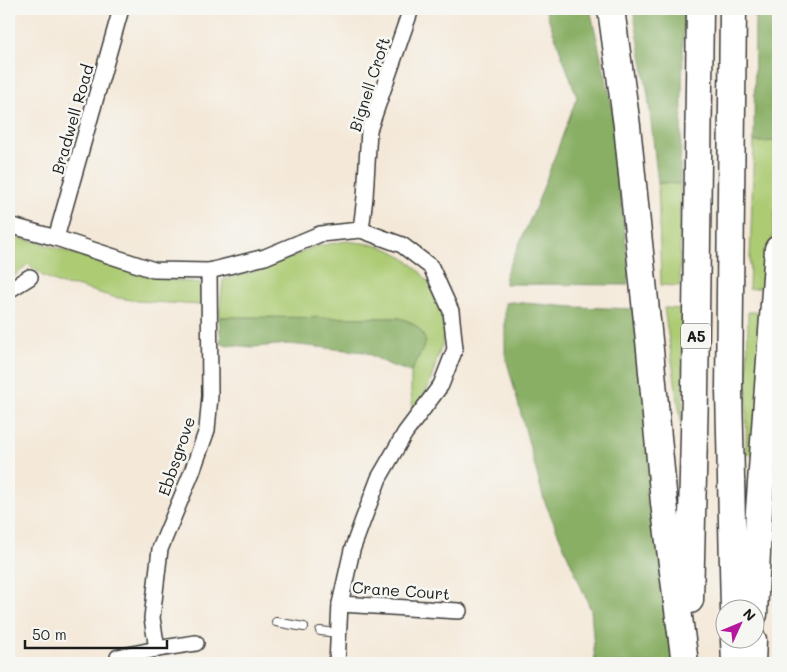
<svg xmlns="http://www.w3.org/2000/svg" width="787" height="672" viewBox="0 0 787 672" font-family="Mali,sans-serif">
	<style>
		.green { fill: #accb73; stroke: #647448 }
		.forest { fill: #89af65; stroke: #526640 }
		.lines { fill: none; stroke-linecap: round; stroke-linejoin: round }
		.lane-casing { stroke: #3c3b38; stroke-width: 10 }
		.street-casing { stroke: #3c3b38; stroke-width: 18 }
		.highway-casing { stroke: #3c3b38; stroke-width: 29 }
		.lane { stroke: #fff; stroke-width: 8 }
		.street { stroke: #fff; stroke-width: 15 }
		.highway { stroke: #fff; stroke-width: 26 }
		.labels { text-anchor: middle; dominant-baseline: central; stroke-width: 5; stroke-linejoin: round; paint-order: stroke }
		.shield { fill: #f6f6f2; stroke: #5d5d5c; stroke-width: 1 }
		.shield-label { font-size: 15px; font-weight: bold; fill: #1c1c1c }
		.street-label { font-size: 16px; fill: #1c1c1c; stroke: #f6f6f2 }
	</style>
	<rect width="100%" height="100%" fill="#f6f6f2"/>
	<filter id="ink" filterUnits="userSpaceOnUse"><feTurbulence type="fractalNoise" baseFrequency=".02" numOctaves="2"/><feDisplacementMap in="SourceGraphic" scale="10" xChannelSelector="R" yChannelSelector="G"/><feConvolveMatrix kernelMatrix="1 2 1 2 8 2 1 2 1" color-interpolation-filters="sRGB"/></filter>
	<filter id="wash" filterUnits="userSpaceOnUse"><feTurbulence type="fractalNoise" baseFrequency=".0096" numOctaves="4" result="noise"/><feDisplacementMap in="SourceGraphic" scale="20" xChannelSelector="R" yChannelSelector="G"/><feGaussianBlur stdDeviation="1.12" result="paint"/><feColorMatrix in="noise" values="0 0 0 0 0 0 0 0 0 0 0 0 0 0 0 0 0 1.4 0 .05"/><feComposite in="paint" operator="in"/></filter>
	<g filter="url(#wash)">
		<rect width="100%" height="100%" fill="#f4e9d9"/>
		<g class="green">
			<path d="M778,141V186L767,287L749,289L754,142Z"/>
			<path d="M658,183L680,184V286L661,285Z"/>
			<path d="M9,236L38,242L138,274L201,284V305L138,301L113,297L76,286L62,285L43,276L28,264L9,281Z"/>
			<path d="M346,241C362,243 380,244 394,252C427,270 447,302 443,340C442,347 438,355 436,362C431,381 428,394 413,409L411,393V372L426,342L413,323L400,318L219,317L223,280L268,267L295,256L312,247Z"/>
			<path d="M664,308L682,309L683,434Z"/>
			<path d="M748,312H765L756,455L746,454Z"/>
		</g>
		<g class="forest">
			<path d="M545,9H590L612,105L629,273L627,285L505,284V276L537,204L577,97Z"/>
			<path d="M633,9H684L680,184L658,183L648,95Z"/>
			<path d="M755,9H778V141L754,142Z"/>
			<path d="M511,302L573,307L638,309L672,663H595L591,610L544,500L505,354V303Z"/>
			<path d="M219,317L400,318C414,323 421,327 426,342L411,372L390,365L365,352L289,344L253,347L221,344Z"/>
		</g>
	</g>
	<g filter="url(#ink)">
		<g class="lines">
			<defs>
				<g id="lane">
					<path d="M276,622L304,627"/>
					<path d="M320,631L338,633"/>
				</g>
				<g id="street">
					<path d="M9,225L56,238L154,270L209,271L265,257L320,234L361,230L402,245L431,267L451,311L455,349L441,385L405,433L379,478L363,520L352,550L340,604L337,663"/>
					<path d="M361,230L365,197L369,130L411,9"/>
					<path d="M56,238L121,9"/>
					<path d="M9,290L30,277"/>
					<path d="M340,604L459,611"/>
					<path d="M196,643L157,649L152,618L160,549L192,472L207,430L210,396L209,271"/>
					<path d="M118,657L157,649"/>
				</g>
				<g id="highway">
					<path d="M611,9L627,126L650,350L664,503L685,663"/>
					<path d="M733,9L729,390L734,610"/>
					<path d="M690,600L695,393L700,9"/>
					<path d="M754,614L759,511L778,249"/>
					<path d="M734,640L735,663"/>
					<path d="M752,663L753,640"/>
				</g>
			</defs>
			<use href="#lane" class="lane-casing"/>
			<use href="#street" class="street-casing"/>
			<use href="#highway" class="highway-casing"/>
			<use href="#lane" class="lane"/>
			<use href="#street" class="street"/>
			<use href="#highway" class="highway"/>
		</g>
	</g>
	<g class="labels">
		<rect class="shield" x="681" y="323.5" width="30" height="25" rx="4"/>
		<g class="shield-label">
			<text x="696" y="336">A5</text>
		</g>
		<g class="street-label">
			<text transform="translate(369 84) rotate(-72)">Bignell Croft</text>
			<text transform="translate(72 119) rotate(-74)">Bradwell Road</text>
			<text transform="translate(176 456) rotate(-71)">Ebbsgrove</text>
			<text transform="translate(401 590) rotate(4)">Crane Court</text>
		</g>
	</g>
	<rect width="787" height="672" fill="none" stroke="#f6f6f2" stroke-width="30"/>
	<g transform="translate(740 624) rotate(46)"><circle r="24" fill="#f6f6f2" stroke="#9f9f9c"/>
	<path d="M0-4L9 19L0 12L-9 19Z" fill="#b5179e"/>
	<text y="-8" font-size="14" font-weight="bold" text-anchor="middle" fill="#1c1c1c">N</text>
	</g>
	<path d="M25 640v8h142v-8" fill="none" stroke="#1c1c1c" stroke-width="2.5"/>
	<text x="32" y="640" font-size="15" fill="#1c1c1c" stroke="#f6f6f2" stroke-width="4" paint-order="stroke">50 m</text>
</svg>
